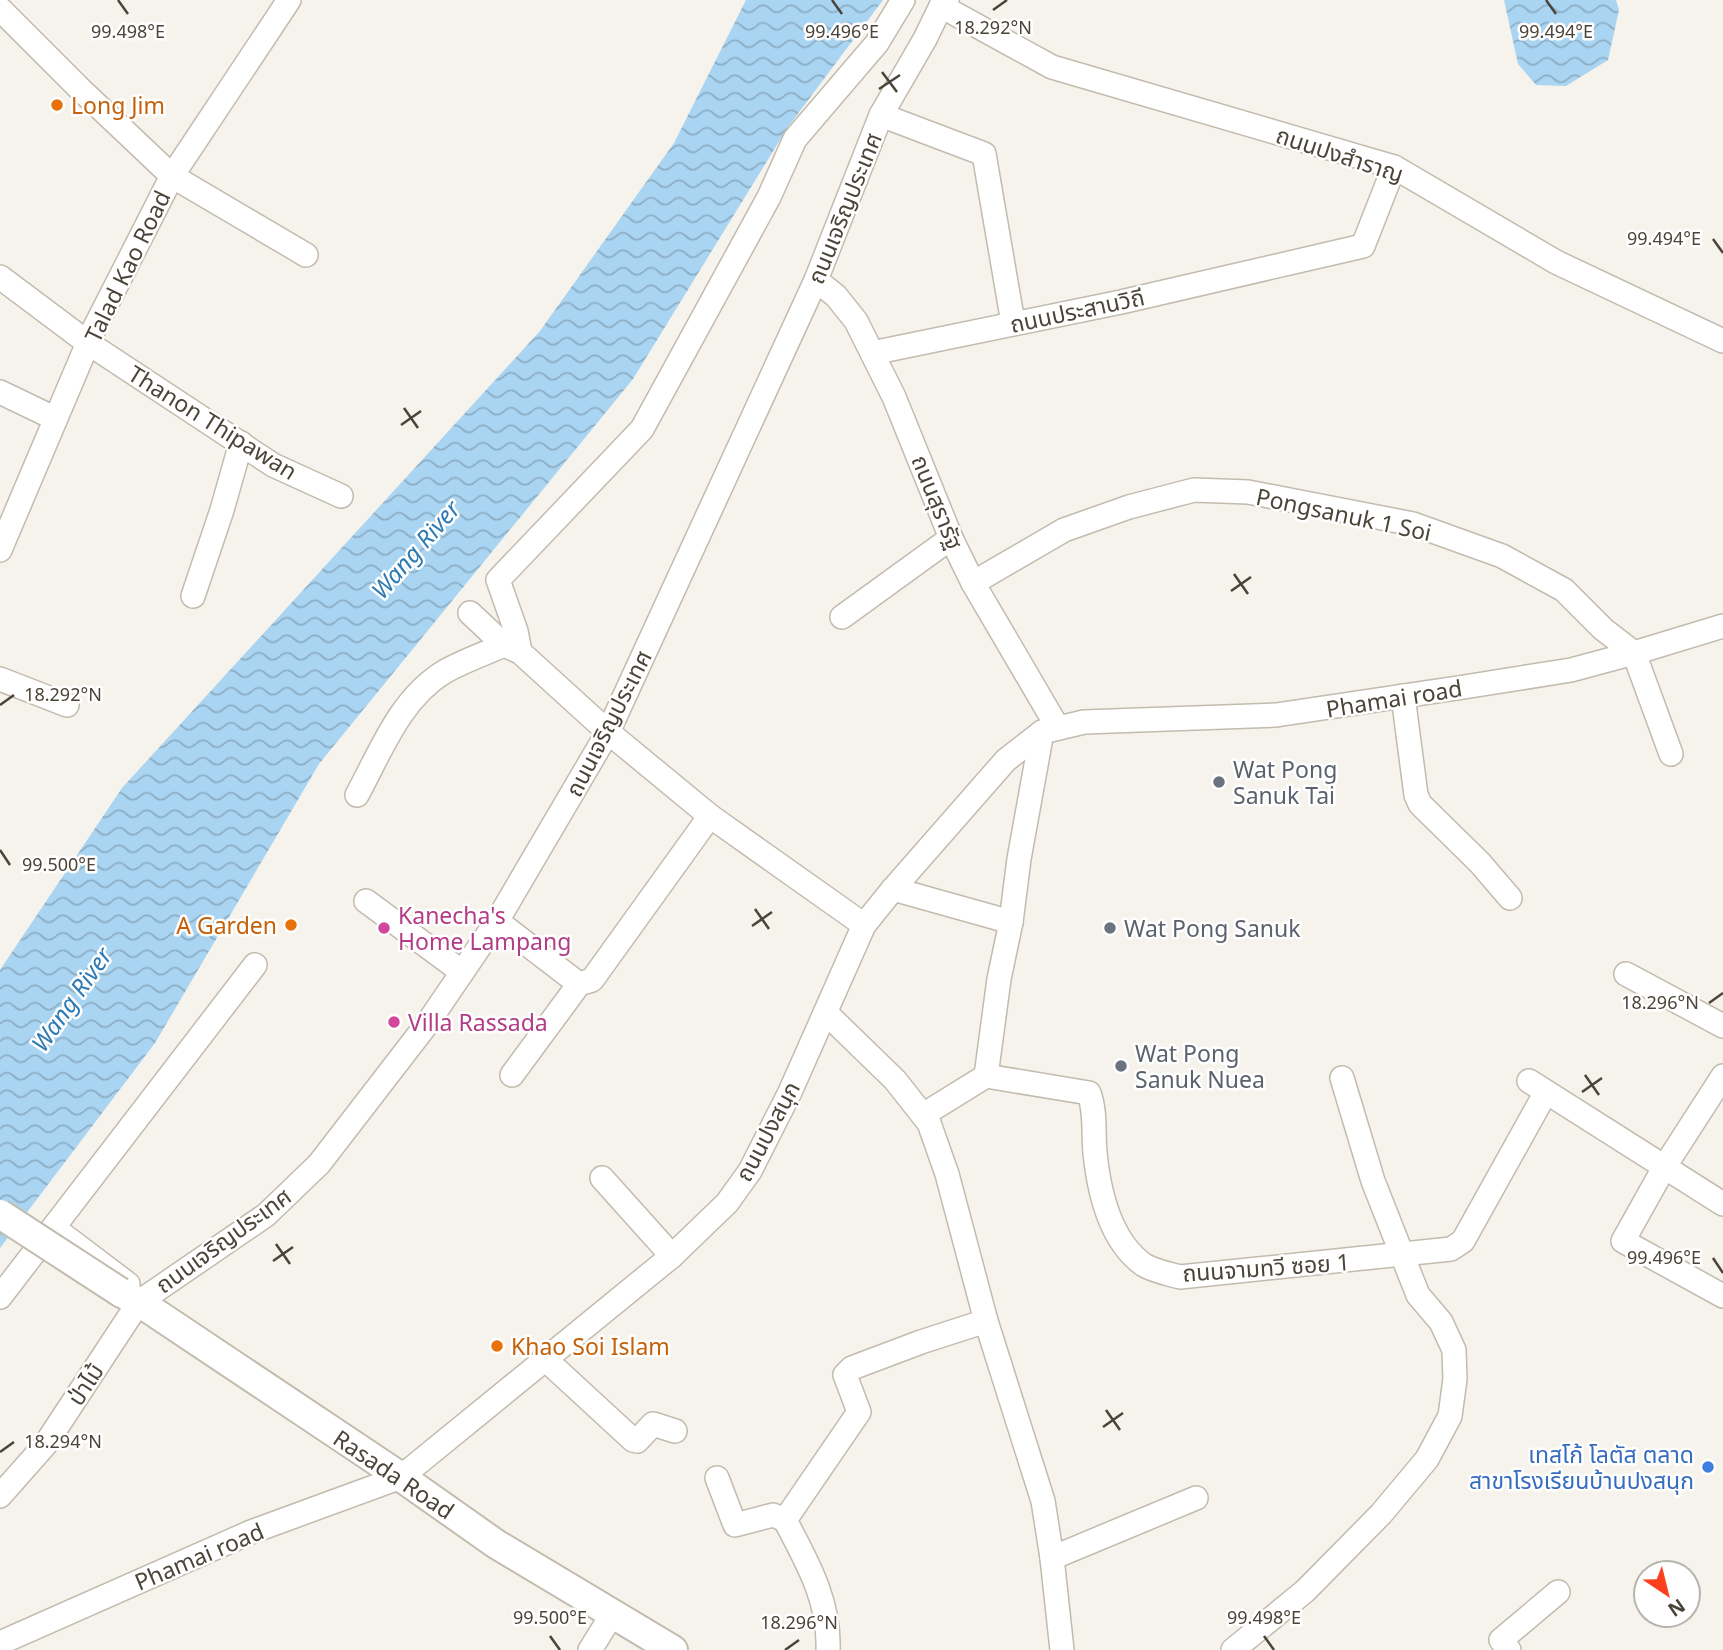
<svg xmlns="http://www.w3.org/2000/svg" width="1723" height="1650" viewBox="0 0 1723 1650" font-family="'Noto Sans','Noto Sans Thai',sans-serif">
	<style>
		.water { fill: url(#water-waves) }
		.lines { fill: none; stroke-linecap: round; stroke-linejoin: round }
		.minor-casing { stroke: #c2bbae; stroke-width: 26 }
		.tertiary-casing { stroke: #c2bbae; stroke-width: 32 }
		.minor { stroke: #fff; stroke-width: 23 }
		.tertiary { stroke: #fff; stroke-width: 28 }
		.tertiary-bridge-casing { stroke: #c2bbae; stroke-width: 32; stroke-linecap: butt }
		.tertiary-bridge { stroke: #fff; stroke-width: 28 }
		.ticks { fill: none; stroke: #4b4439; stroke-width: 2.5 }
		.food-dot { fill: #e8710a; stroke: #fff; stroke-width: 2.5 }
		.worship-dot { fill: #6b7280; stroke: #fff; stroke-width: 2.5 }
		.hotel-dot { fill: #d1479c; stroke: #fff; stroke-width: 2.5 }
		.shop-dot { fill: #3f7fe0; stroke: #fff; stroke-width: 2.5 }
		.labels { text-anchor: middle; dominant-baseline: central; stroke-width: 5; stroke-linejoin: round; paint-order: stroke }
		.food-label { font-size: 23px; fill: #c56008; stroke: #fff; text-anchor: start }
		.street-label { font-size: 23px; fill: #4b4439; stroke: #fff }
		.worship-label { font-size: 23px; fill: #5b616d; stroke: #fff; text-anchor: start }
		.hotel-label { font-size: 23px; fill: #b23c85; stroke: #fff; text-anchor: start }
		.shop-label { font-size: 23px; fill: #366cbe; stroke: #fff; text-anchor: end }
		.water-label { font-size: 24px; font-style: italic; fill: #2e7ab2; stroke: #fff }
		.ticks-label { font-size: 18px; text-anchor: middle; fill: #4b4439; stroke: #fff; stroke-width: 5; stroke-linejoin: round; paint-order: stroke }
	</style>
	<defs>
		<pattern id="water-waves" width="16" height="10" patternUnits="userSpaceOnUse" patternTransform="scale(1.75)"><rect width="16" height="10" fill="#a9d4f2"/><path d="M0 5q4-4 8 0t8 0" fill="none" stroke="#8caec5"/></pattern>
	</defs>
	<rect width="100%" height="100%" fill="#f6f3ec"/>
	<g class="water">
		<path d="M746,0H883L788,127L633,379L319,764L155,1043L0,1248V970L122,788L540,331L674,143Z"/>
		<path d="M1504,0H1616L1619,10L1608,60L1566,86L1536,85L1518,64Z"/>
	</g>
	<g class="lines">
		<defs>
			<g id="minor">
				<path d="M941,6L1052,67L1394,167L1556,262L1723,341"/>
				<path d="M0,9L78,87L172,176L306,255"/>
				<path d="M881,115L984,154L1013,323"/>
				<path d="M0,277L88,343L273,465L341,496"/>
				<path d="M816,280L836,296L856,321L894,397L951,538L973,583L1058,728"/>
				<path d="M872,353L1121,302L1363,246L1394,167"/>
				<path d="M0,392L54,418"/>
				<path d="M0,550L93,331L172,176L289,0"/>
				<path d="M973,583L1064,530L1129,507L1194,490L1248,492L1413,524L1502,556L1564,590L1603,629L1634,653L1671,754"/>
				<path d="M193,596L222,510L241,443"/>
				<path d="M470,613L504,645L520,652L608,732L710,816L864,925"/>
				<path d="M842,617L951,538"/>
				<path d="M520,652L516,631L498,580L642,429L769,197L795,139L877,43L903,0"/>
				<path d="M0,679L67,705"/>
				<path d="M1403,696L1416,795L1420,804L1480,863L1510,898"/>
				<path d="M357,795C381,751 400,699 444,672C463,661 484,654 504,645"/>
				<path d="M893,889L1011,922"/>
				<path d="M366,901L462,972"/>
				<path d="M497,921L579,984"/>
				<path d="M1626,974L1723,1026"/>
				<path d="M826,1013L895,1080L929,1123L947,1174L986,1321L1043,1501L1052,1558L1062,1650"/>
				<path d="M512,1075L579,984L592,980L710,816"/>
				<path d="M986,1076L1089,1093C1096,1112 1093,1133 1095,1153C1099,1192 1110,1241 1144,1265C1154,1271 1169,1274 1180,1277L1451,1249L1463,1241L1546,1092"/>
				<path d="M986,1076L999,979L1011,922L1019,859L1042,732"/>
				<path d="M1723,1076L1665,1166L1623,1241L1723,1296"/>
				<path d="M1529,1081L1723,1204"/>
				<path d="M923,1115L986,1076"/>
				<path d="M602,1178L672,1256"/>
				<path d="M54,1228L128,1284"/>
				<path d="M0,1297L255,965"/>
				<path d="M544,1358L633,1440L637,1441L653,1424L675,1431"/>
				<path d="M717,1478L735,1525L773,1515L785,1520"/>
				<path d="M0,1496L45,1445L139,1302L266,1215L319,1164L427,1024L497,921L608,732L816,280L881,115L925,39L941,6L947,0"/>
				<path d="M1052,1558L1196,1498"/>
				<path d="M0,1643L251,1532L401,1477L672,1256L727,1203L750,1171L790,1092L864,925L893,889L1006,760L1042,732L1084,722L1276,715L1464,687L1571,670L1634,653L1723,626"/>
				<path d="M590,1650L613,1613"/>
				<path d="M828,1650C830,1601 807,1562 785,1520L859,1412L845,1375L852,1368L921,1342L986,1321"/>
				<path d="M1233,1650L1305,1591L1381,1514L1427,1459L1450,1416L1455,1379L1454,1350L1441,1322L1418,1295L1373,1181L1342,1078"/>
				<path d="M1509,1650L1501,1640L1558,1592"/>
			</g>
			<path id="tertiary" d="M120,1292L139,1302L401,1477L496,1544L673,1650"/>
		</defs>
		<use href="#minor" class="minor-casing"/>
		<use href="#tertiary" class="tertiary-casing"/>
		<use href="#minor" class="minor"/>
		<use href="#tertiary" class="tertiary"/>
		<defs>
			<path id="tertiary-bridge" d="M0,1214L120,1292"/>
		</defs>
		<use href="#tertiary-bridge" class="tertiary-bridge-casing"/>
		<use href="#tertiary-bridge" class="tertiary-bridge"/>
	</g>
	<path class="ticks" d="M118,0L128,14M832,0L842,14M1546,0L1556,14M993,10L1007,0M882,72L897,92M879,89L900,75M1713,239L1723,253M404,408L418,428M401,425L421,411M1234,574L1248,594M1231,591L1251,577M0,705L14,695M0,850L10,865M755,909L769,929M752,926L772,912M1709,1003L1723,993M1585,1075L1599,1095M1582,1092L1602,1078M276,1244L290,1264M1713,1258L1723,1273M273,1261L293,1247M1106,1410L1120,1430M1103,1427L1123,1413M0,1452L14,1442M550,1636L560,1650M1264,1636L1274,1650M785,1650L799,1640"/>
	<g class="food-dot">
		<circle cx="57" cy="105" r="7"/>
		<circle cx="291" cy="925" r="7"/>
		<circle cx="497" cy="1346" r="7"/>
	</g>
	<g class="worship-dot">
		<circle cx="1219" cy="782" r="7"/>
		<circle cx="1110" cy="928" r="7"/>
		<circle cx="1121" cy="1066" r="7"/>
	</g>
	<g class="hotel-dot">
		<circle cx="384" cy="928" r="7"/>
		<circle cx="394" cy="1022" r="7"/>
	</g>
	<circle class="shop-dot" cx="1708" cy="1467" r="7"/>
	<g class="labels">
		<g class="food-label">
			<text x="71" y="105">Long Jim</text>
			<text x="277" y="925" text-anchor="end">A Garden</text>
			<text x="511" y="1346">Khao Soi Islam</text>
		</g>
		<g class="street-label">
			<text transform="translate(1340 154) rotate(18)">ถนนปงสำราญ</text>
			<text transform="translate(844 208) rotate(-68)">ถนนเจริญประเทศ</text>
			<text transform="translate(127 266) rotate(-64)">Talad Kao Road</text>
			<text transform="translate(1077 310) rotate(-12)">ถนนประสานวิถี</text>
			<text transform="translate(213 422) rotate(32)">Thanon Thipawan</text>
			<text transform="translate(938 502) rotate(68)">ถนนสุรารัฐ</text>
			<text transform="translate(1344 514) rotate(12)">Pongsanuk 1 Soi</text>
			<text transform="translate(1394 698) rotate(-9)">Phamai road</text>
			<text transform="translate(608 723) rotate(-63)">ถนนเจริญประเทศ</text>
			<text transform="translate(767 1131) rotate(-62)">ถนนปงสนุก</text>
			<text transform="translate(223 1240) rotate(-36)">ถนนเจริญประเทศ</text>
			<text transform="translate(1266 1267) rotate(-4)">ถนนจามทวี ซอย 1</text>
			<text transform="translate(85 1384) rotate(-57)">ป่าไม้</text>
			<text transform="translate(394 1474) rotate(34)">Rasada Road</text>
			<text transform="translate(199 1556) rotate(-23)">Phamai road</text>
		</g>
		<g class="worship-label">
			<text x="1233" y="769">Wat Pong<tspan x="1233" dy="26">Sanuk Tai</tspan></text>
			<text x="1124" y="928">Wat Pong Sanuk</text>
			<text x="1135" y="1053">Wat Pong<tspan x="1135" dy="26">Sanuk Nuea</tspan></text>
		</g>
		<g class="hotel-label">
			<text x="398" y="915">Kanecha's<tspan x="398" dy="26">Home Lampang</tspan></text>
			<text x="408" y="1022">Villa Rassada</text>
		</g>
		<g class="shop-label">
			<text x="1694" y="1454">เทสโก้ โลตัส ตลาด<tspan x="1694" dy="26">สาขาโรงเรียนบ้านปงสนุก</tspan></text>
		</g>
		<g class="water-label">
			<text transform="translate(415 549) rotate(-49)">Wang River</text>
			<text transform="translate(71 999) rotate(-55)">Wang River</text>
		</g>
	</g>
	<g class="ticks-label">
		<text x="993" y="34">18.292°N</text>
		<text x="128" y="38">99.498°E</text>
		<text x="842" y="38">99.496°E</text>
		<text x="1556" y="38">99.494°E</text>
		<text x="1664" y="245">99.494°E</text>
		<text x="63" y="701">18.292°N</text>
		<text x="59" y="871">99.500°E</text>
		<text x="1660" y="1009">18.296°N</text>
		<text x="1664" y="1264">99.496°E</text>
		<text x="63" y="1448">18.294°N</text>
		<text x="550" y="1624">99.500°E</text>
		<text x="1264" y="1624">99.498°E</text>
		<text x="799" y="1629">18.296°N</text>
	</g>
	<g transform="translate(1667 1594) rotate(145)"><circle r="33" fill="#ffffff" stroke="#b7b4b0" stroke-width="2"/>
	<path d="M0-5L12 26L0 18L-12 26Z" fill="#fc3f1d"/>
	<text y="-10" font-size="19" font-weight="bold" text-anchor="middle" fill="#4b4439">N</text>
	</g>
</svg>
